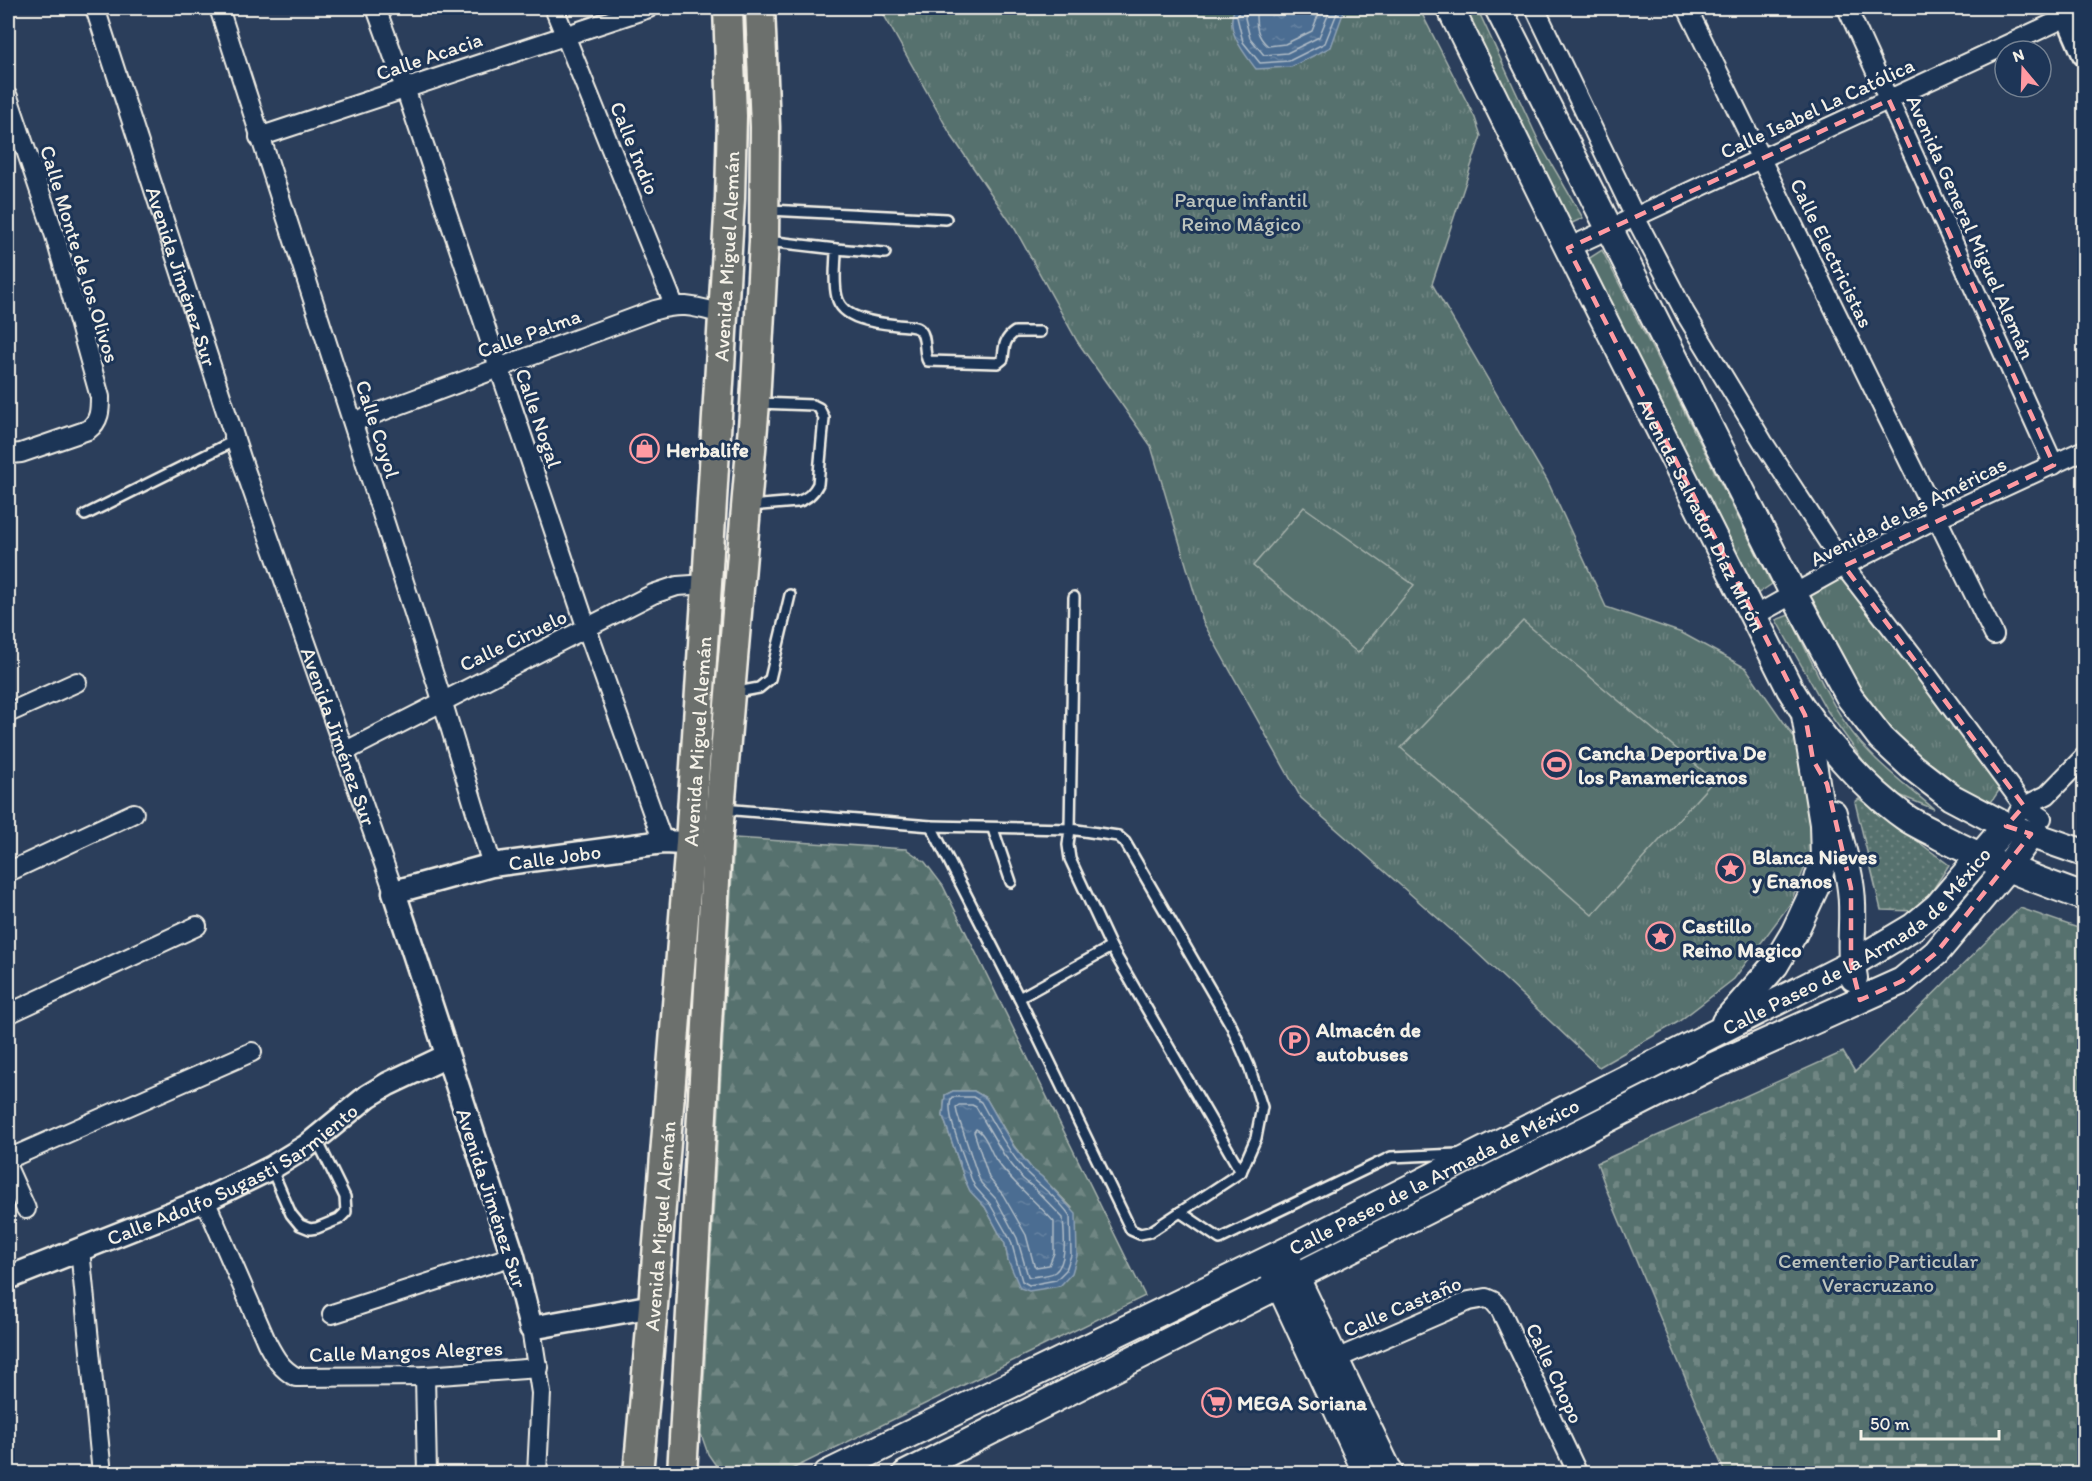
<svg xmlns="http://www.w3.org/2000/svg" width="2092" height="1481" viewBox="0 0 2092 1481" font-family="Itim,sans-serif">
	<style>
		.grass { fill: url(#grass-dots); stroke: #a6b1ab; stroke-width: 1.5 }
		.forest { fill: url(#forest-firs); stroke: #a6b1ab; stroke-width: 1.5; fill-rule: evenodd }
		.cemetery { fill: url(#cemetery-stones); stroke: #a6b1ab; stroke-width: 1.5 }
		.park { fill: url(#park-tufts); stroke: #a6b1ab; stroke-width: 1.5 }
		.pitch { fill: #57716e; stroke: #a6b1ab; stroke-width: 1.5 }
		.water { fill: url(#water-ripples); stroke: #8fa2b4; stroke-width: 1.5 }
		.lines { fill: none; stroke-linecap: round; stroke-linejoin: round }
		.shore { stroke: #b0bcc6; stroke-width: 1.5 }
		.service-casing { stroke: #f4f1e8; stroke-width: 14 }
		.minor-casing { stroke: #f4f1e8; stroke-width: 22 }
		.tertiary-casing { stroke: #f4f1e8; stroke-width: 27 }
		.secondary-casing { stroke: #f4f1e8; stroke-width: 30 }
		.primary-casing { stroke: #f4f1e8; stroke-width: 33 }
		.service { stroke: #1d3557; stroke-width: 9 }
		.minor { stroke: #1d3557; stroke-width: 18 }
		.tertiary { stroke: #1d3557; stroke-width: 22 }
		.secondary { stroke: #1d3557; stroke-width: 26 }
		.primary { stroke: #6c706d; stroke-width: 28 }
		.marked { fill: none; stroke: #ff9aa2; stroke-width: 4.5; stroke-dasharray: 12 8; stroke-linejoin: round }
		.labels { text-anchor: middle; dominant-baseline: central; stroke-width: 6; stroke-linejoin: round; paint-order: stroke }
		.street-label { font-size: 21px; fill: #f4f1e8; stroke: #1d3557 }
		.park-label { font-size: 21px; fill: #bdc4bd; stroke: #1d3557 }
		.poi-label { font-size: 21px; font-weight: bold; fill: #f4f1e8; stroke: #1d3557; text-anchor: start }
	</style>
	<defs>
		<pattern id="grass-dots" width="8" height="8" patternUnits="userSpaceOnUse" patternTransform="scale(1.5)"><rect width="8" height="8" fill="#57716e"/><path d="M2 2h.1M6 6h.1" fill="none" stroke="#708683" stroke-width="1.8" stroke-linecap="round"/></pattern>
		<pattern id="forest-firs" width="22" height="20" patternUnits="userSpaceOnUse" patternTransform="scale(1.5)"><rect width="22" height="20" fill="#57716e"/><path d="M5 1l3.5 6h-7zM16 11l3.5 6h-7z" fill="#708683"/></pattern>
		<pattern id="cemetery-stones" width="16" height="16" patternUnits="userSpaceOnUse" patternTransform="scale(1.5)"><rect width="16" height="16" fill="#57716e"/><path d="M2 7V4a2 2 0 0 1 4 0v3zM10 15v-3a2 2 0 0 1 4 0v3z" fill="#708683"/></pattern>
		<pattern id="park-tufts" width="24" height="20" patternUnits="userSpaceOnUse" patternTransform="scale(1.5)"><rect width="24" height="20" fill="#57716e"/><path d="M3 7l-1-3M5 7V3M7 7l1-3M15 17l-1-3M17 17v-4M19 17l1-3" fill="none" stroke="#708683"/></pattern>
		<pattern id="water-ripples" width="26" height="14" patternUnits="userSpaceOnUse" patternTransform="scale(1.5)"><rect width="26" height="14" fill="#4b6d92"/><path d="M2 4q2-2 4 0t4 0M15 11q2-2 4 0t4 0" fill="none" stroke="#6682a1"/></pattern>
	</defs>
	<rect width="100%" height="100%" fill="#2b3e5b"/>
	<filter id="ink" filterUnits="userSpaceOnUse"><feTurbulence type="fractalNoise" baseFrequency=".0167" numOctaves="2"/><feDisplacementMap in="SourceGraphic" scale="12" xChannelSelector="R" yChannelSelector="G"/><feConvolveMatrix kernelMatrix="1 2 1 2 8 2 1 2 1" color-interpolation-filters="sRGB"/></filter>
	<g filter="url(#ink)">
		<path class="grass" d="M1859,799L1884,816L1949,865L1919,911L1881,910L1855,802Z"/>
		<path class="forest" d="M734,838L906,849L925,862L943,886L1145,1296L784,1473H721L708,1454L701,1434ZM953,1091H974L986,1098L1014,1146L1032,1169L1042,1177L1072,1208L1008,1260L1005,1244L985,1207L970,1190L965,1180L943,1116L945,1095Z"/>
		<path class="cemetery" d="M2020,908L2084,930V1473H1725L1607,1191L1597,1163L1843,1052L1855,1072Z"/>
		<g class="park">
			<path d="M880,8H1419L1475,118L1481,136L1432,284L1547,480L1606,607L1682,633L1746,668L1808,757L1814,844L1790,904L1734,979L1678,1022L1599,1067L1474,950L1301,798L1203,622L1151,446L1077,341L1015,229L951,135Z"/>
			<path d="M1458,8H1477L1541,146L1583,218L1568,225Z"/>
			<path d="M1602,250L1772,584L1757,594L1588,259Z"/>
			<path d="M1841,578L2002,786L1990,804L1916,763L1851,688L1820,629L1810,595Z"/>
			<path d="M1789,615C1813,662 1833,717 1871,754C1890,774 1913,791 1934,809L1899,795L1878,781L1826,709L1776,620Z"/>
		</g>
		<g class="pitch">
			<path d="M1304,507L1414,585L1358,653L1253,566Z"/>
			<path d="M1523,621L1714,780L1592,915L1401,748Z"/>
		</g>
		<g class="water">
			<path d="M1235,8H1345L1331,47L1291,67L1256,69C1243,52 1224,29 1235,8Z"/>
			<path d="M953,1091H974L986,1098L1014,1147L1032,1169L1042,1177L1076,1214L1077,1256L1072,1273L1060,1286L1029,1291L1020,1288L1008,1260L1005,1244L985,1207L970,1191L965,1180L943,1116L945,1095Z"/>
		</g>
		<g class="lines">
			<g class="shore">
				<path d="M1240,8L1237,17L1243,42L1260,63L1289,61L1325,43L1339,8"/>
				<path d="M1247,8L1245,18L1250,38L1264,55L1287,53L1319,37L1331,8"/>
				<path d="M1256,8C1256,23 1255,35 1268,46L1285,44L1312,31L1321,8"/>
				<path d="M952,1097H973L981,1102C993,1124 1010,1154 1027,1173C1041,1187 1059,1199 1070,1216L1071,1255L1066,1270L1056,1280L1029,1285L1022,1281L1011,1241L990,1204L975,1187L971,1178C966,1160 943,1112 952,1097Z"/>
				<path d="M959,1105H972L976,1107L1004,1155L1023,1179L1033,1187L1063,1218C1064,1233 1068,1262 1055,1272C1049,1276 1038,1276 1030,1277L1028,1276L1017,1238L996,1199L981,1183L978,1176L957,1113L956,1107Z"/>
				<path d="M976,1129C986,1134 990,1151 996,1160C1012,1183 1035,1200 1054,1222V1253L1049,1265L1036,1267L1034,1265L1026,1235L1003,1195L989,1178L974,1132Z"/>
			</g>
			<defs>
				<g id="service">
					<path d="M769,210L946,219"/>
					<path d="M767,241L836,249C836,264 833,282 837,297C842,320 878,323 897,325C904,326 915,325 920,330C927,337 923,353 928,361L998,363L1003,359C1004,347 1004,339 1015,332H1040"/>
					<path d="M836,249L885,253"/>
					<path d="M750,506L797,502C807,499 813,494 818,484L824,418L819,408L813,405L758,403"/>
					<path d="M85,515L236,440"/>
					<path d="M732,693L759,688L770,679L790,595"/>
					<path d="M723,809L931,826L1019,998L1131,1230L1140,1234L1150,1232L1241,1172"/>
					<path d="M931,826L1070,829L1118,836L1125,842L1232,1027L1249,1066L1262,1107L1256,1138L1241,1172L1111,947L1070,859L1068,845L1070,829L1074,597"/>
					<path d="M993,829L1011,882"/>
					<path d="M1019,998L1111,947"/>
					<path d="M271,1168L291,1214L300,1225L310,1229L317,1228L339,1219L346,1212L345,1197L317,1140"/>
					<path d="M1180,1212L1220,1239L1391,1157L1457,1154"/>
				</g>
				<g id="minor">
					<path id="s1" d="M95,8L242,461L394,892"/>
					<path d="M219,8L442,700L492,865"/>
					<path d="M376,8L405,88L587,629L663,842"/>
					<path d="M554,8L674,305"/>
					<path d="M1535,8L1635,217L1685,313L1763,442L1844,566L1914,657L2024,806L2042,818"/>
					<path d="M1687,8L1994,635"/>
					<path d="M1847,8L2054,465"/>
					<path d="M8,97L55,236L100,397C100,410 100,421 88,430L21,453L11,454L8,451"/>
					<path d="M259,137L649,8"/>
					<path d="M1568,248L2084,9"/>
					<path d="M353,422L655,310C683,302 695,307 723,314"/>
					<path d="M1754,616L1844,566L1937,518L2084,450"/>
					<path d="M8,713L77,682"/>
					<path d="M344,752L653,594L677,586L707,584"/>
					<path d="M2018,813L2024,806L2047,795L2084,757"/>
					<path d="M8,872L134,813"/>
					<path d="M8,1014L197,926"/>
					<path d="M8,1159L252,1052"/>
					<path d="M8,1169L26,1209"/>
					<path d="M205,1200L267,1343C275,1358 281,1369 296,1377L425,1376L539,1368"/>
					<path d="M80,1249L102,1474"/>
					<path d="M332,1314L513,1256"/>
					<path d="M531,1328L541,1393L537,1474"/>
					<path d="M1336,1359L1469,1301L1486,1298L1493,1301L1500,1309L1578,1474"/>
					<path d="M425,1376L427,1474"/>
				</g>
				<g id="tertiary">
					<path d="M2064,8L2084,54"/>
					<path id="s2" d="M8,1278L205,1200L271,1168L307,1146L368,1096L388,1084L447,1056"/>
					<path id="s3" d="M653,1306L531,1328L513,1256L394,892L492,865L663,842L705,844"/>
				</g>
				<g id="secondary">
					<path id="s4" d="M1450,8L1568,248L1790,689C1816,733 1863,787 1905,817C1916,825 1930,830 1941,837C1989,862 2034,879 2084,897"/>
					<path d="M1498,8L1794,595L1850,698L1881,738L1912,767L1951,797L2006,826L2084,853"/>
					<path d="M1833,813C1839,838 1848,864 1851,890C1855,919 1848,949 1854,978"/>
					<path d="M1725,1022L1775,965L1794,933L1816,886L1824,859L1823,824L1805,715"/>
					<path d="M1289,1263L1390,1474"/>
					<path d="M1273,1271L1367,1474"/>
					<path id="s5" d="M827,1474L1284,1252L1851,964L1913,927L1938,906L2006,826"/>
					<path d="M906,1474L1704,1070L1902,981L1936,953L2006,869L2031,834"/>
				</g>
				<g id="primary">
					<path id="s6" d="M638,1474L653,1306L690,842L707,584L730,199L732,116L728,8"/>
					<path d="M682,1474L717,845L755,403L764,241L765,127L760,8"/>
				</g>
			</defs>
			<use href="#service" class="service-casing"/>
			<use href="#minor" class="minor-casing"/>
			<use href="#tertiary" class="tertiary-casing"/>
			<use href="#secondary" class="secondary-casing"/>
			<use href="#primary" class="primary-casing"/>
			<use href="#service" class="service"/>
			<use href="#minor" class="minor"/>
			<use href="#tertiary" class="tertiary"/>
			<use href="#secondary" class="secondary"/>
			<use href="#primary" class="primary"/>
		</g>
	</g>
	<path class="marked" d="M1889,100L2054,465L1844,566L2024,806L2006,826L2031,834L1936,953L1902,981L1860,1000L1851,964V888L1827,784L1813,760L1805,715L1568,248Z"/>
	<defs>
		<symbol id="shop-ring" viewBox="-11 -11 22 22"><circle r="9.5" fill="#1d3557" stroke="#ff9aa2" stroke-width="1.5"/><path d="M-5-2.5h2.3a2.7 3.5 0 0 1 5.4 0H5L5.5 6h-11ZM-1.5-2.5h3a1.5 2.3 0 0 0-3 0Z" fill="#ff9aa2"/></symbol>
		<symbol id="stadium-ring" viewBox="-11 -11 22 22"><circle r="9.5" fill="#1d3557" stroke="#ff9aa2" stroke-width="1.5"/><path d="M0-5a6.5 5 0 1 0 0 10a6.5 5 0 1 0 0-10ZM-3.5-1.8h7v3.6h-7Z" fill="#ff9aa2"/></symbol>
		<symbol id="sight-ring" viewBox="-11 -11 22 22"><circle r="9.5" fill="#1d3557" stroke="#ff9aa2" stroke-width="1.5"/><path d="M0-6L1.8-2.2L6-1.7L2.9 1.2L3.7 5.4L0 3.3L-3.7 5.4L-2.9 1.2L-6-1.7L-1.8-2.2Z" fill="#ff9aa2"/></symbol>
		<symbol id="parking-ring" viewBox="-11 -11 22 22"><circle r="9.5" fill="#1d3557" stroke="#ff9aa2" stroke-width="1.5"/><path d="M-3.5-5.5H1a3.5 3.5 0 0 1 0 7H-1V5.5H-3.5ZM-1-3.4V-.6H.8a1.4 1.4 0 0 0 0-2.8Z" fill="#ff9aa2"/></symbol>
		<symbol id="supermarket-ring" viewBox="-11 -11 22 22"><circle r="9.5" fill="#1d3557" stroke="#ff9aa2" stroke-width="1.5"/><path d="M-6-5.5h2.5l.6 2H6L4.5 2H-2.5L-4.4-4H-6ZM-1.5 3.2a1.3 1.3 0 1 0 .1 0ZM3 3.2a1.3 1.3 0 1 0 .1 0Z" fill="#ff9aa2"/></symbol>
	</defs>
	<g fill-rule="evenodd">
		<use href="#shop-ring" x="628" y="432" width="33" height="33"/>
		<use href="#stadium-ring" x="1540" y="748" width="33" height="33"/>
		<use href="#sight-ring" x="1714" y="852" width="33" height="33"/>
		<use href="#sight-ring" x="1644" y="920" width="33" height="33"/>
		<use href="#parking-ring" x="1278" y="1024" width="33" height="33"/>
		<use href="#supermarket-ring" x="1200" y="1386" width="33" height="33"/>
	</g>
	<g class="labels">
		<g class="street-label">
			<text transform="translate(429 56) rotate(-19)">Calle Acacia</text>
			<text transform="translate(1817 108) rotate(-25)">Calle Isabel La Católica</text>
			<text transform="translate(635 148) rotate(68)">Calle Indio</text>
			<text transform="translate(1971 227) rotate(66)">Avenida General Miguel Alemán</text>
			<text transform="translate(1832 253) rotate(64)">Calle Electricistas</text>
			<text transform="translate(80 254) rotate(73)">Calle Monte de los Olivos</text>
			<text stroke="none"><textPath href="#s6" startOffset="1221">Avenida Miguel Alemán</textPath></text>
			<text stroke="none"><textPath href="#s1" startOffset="282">Avenida Jiménez Sur</textPath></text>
			<text transform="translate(529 333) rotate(-20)">Calle Palma</text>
			<text transform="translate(539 418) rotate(71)">Calle Nogal</text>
			<text transform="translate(378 429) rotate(72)">Calle Coyol</text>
			<text transform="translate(1908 511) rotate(-27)">Avenida de las Américas</text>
			<text stroke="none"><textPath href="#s4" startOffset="566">Avenida Salvador Díaz Mirón</textPath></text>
			<text transform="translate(513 640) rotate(-26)">Calle Ciruelo</text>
			<text stroke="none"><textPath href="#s1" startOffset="768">Avenida Jiménez Sur</textPath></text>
			<text stroke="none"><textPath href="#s6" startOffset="735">Avenida Miguel Alemán</textPath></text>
			<text stroke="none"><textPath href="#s3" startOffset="746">Calle Jobo</textPath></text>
			<text stroke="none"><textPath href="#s5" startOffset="1162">Calle Paseo de la Armada de México</textPath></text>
			<text stroke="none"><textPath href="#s2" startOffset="248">Calle Adolfo Sugasti Sarmiento</textPath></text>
			<text stroke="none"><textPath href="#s5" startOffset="676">Calle Paseo de la Armada de México</textPath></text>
			<text transform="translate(492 1198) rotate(72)">Avenida Jiménez Sur</text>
			<text stroke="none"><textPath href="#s6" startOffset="249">Avenida Miguel Alemán</textPath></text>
			<text transform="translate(1402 1306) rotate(-23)">Calle Castaño</text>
			<text transform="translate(406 1351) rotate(-2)">Calle Mangos Alegres</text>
			<text transform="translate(1555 1373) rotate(65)">Calle Chopo</text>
		</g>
		<g class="park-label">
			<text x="1241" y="199">Parque infantil<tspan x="1241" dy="24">Reino Mágico</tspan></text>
			<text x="1878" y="1260">Cementerio Particular<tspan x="1878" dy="24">Veracruzano</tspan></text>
		</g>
		<g class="poi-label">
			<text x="666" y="449">Herbalife</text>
			<text x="1578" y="752">Cancha Deportiva De<tspan x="1578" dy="24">los Panamericanos</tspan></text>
			<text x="1752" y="856">Blanca Nieves<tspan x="1752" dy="24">y Enanos</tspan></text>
			<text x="1682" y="925">Castillo<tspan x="1682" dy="24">Reino Magico</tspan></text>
			<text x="1316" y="1029">Almacén de<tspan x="1316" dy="24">autobuses</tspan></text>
			<text x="1237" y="1402">MEGA Soriana</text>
		</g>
	</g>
	<rect width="2092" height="1481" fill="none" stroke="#1d3557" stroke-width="30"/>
	<rect x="15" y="15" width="2062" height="1451" fill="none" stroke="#f4f1e8" stroke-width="2" filter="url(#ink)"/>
	<g transform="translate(2023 69) rotate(341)"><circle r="28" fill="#1d3557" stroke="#738091" stroke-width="1.5"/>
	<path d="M0-4.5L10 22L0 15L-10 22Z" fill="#ff9aa2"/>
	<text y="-9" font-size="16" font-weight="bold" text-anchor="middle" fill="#f4f1e8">N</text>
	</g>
	<path d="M1861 1430v9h138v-9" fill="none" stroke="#f4f1e8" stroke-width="3"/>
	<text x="1870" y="1430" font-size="18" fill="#f4f1e8" stroke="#1d3557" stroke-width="4.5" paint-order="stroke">50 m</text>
</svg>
